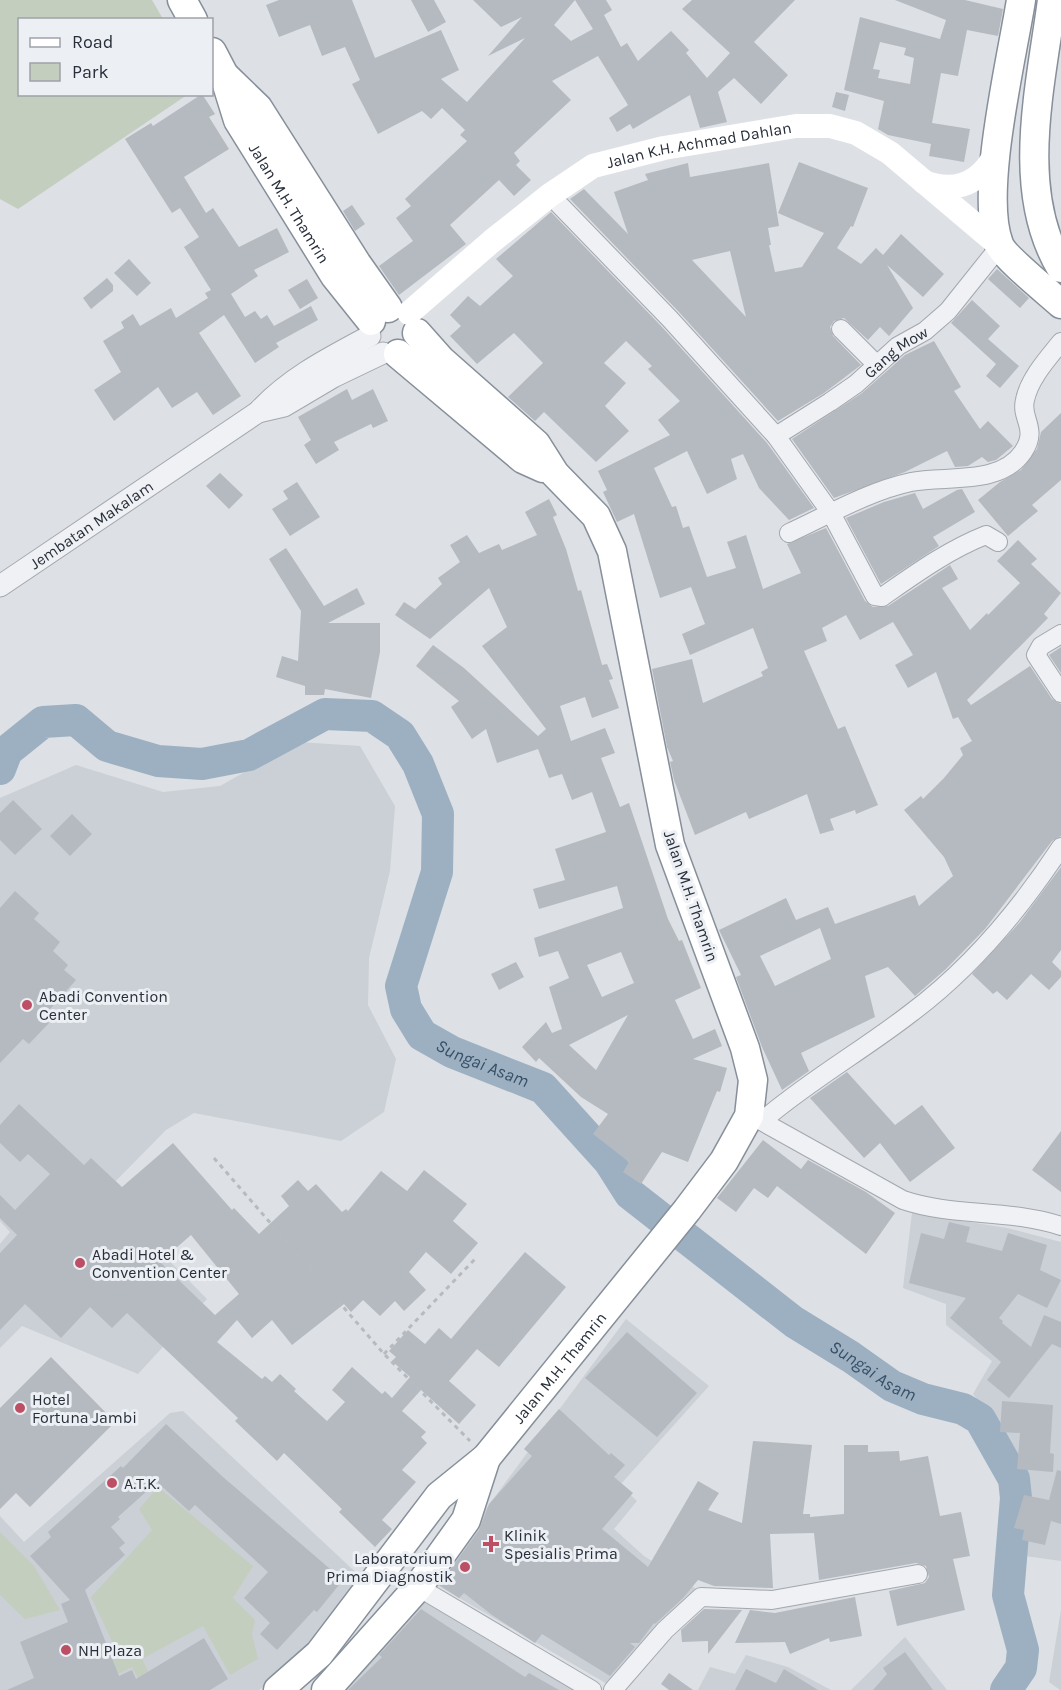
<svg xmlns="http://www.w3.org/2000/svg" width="1061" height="1690" viewBox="0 0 1061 1690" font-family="Karla,sans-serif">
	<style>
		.built { fill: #cbd0d6 }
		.green { fill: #c4cebf }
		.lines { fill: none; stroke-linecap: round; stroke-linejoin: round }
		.river { stroke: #9cb0c1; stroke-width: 32 }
		.building { fill: #b5bac1; fill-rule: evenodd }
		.minor-casing { stroke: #a3a7ae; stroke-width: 20 }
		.tertiary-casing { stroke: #a3a7ae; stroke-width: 23 }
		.trunk-casing { stroke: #868f9a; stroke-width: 31 }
		.path { stroke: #b7bbc0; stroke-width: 3; stroke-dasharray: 4.5 4.5; stroke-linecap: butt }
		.minor { stroke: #eff1f4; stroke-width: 18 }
		.tertiary { stroke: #eff1f4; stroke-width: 21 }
		.secondary { stroke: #fff; stroke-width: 24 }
		.trunk { stroke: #fff; stroke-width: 28 }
		.poi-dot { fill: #bd4f65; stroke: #eceff3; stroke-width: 2 }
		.labels { text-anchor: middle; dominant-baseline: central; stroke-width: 6; stroke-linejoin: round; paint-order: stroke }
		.street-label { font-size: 16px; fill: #282f3a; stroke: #eceff3 }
		.poi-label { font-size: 16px; fill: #282f3a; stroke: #eceff3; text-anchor: start }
		.water-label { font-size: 18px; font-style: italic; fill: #375068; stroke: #eceff3 }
	</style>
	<rect width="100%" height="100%" fill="#dde0e5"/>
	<g class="built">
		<path d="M298,742L360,746L395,806L390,871L369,958L368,1005L396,1059L384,1112L341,1141L194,1113L166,1130L103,1194L207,1299L138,1374L22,1326L0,1348V1244L10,1232L0,1221V798L76,765L163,792L220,786Z"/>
		<path d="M912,1213L1007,1228L1061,1242V1561L1004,1553L1013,1487L986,1412L973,1394L992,1361L946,1325V1304L903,1288Z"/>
		<path d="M626,1319L709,1386L620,1485L637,1501L614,1529L644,1556L698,1590L609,1685L432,1582Z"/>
		<path d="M183,1411L364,1580L284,1671L259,1690H0V1516L24,1542L170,1413Z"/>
		<path d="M405,1591L578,1690H325Z"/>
		<path d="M1061,1610V1690H1060L1049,1682Z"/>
		<path d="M905,1637L947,1690H851Z"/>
		<path d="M746,1655L788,1667L831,1690H698L710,1667L735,1674Z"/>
	</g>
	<g class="green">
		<path d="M0,0H152L163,19L20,20V94L187,95L18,209L0,199Z"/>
		<path d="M158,1487L253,1566L233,1598L255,1620L252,1634L258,1659L230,1675L203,1626L142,1659L158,1690H144L132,1667L104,1681L98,1669L119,1656L91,1597L152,1530L139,1509Z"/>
		<path d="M0,1532L34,1566L60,1610L25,1619L0,1595Z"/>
	</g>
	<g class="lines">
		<path class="river" id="s1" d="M0,769L7,751L43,722L76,720L107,746L158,761L202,764L249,755L325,714L372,716L400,735L418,764L438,814L437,872L401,986L406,1009L422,1035L452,1052L543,1088L609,1161L630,1194L794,1322L851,1357L892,1386L923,1399L963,1409L980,1419L1014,1479L1016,1498L1008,1595L1023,1650L1021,1668L1006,1690"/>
	</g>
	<g class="building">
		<path d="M279,0H352L375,58L441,30L459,70L441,79L467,102L525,38L488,56L522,17L501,27L473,0H606L612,10L604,15L621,47L627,43L638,61L671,31L689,50L686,53L707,78L730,53L682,9L692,0H795L754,42L788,75L761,104L734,78L718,92L727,122L700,128L690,95L633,129L630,124L617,132L609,118L628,105L598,56L552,81L571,100L514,153L520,161L516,165L531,180L514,196L499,180L450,225L466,244L399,295L379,266L413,241L396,218L411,206L405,199L467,141L460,135L465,130L442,108L431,119L422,111L378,134L352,84L360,80L345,47L322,56L310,25L279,37L266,5ZM575,0L593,29L571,41L554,25Z"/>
		<path d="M411,0H434L446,22L428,32Z"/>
		<path d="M895,0H965L1003,9L998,36L967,30L958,76L941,73L932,123L970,129L964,162L929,156L931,144L888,135L878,129L884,101L844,90L860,17L940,39L946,20ZM880,42L906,48L904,55L914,58L910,84L878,78L880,70L873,69Z"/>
		<path d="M836,92L849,95L845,111L832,107Z"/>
		<path d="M202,94L215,114L209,117L229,149L184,177L206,213L213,208L239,247L277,228L289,252L254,270L258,276L231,294L245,317L255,311L261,319L267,315L274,326L311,306L318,320L276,343L279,347L255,363L224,315L199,333L241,396L213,415L197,392L172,408L158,387L114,421L94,390L121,372L103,341L124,328L121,322L133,314L140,326L171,308L176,318L208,298L205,293L211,290L184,247L199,237L180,208L172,213L125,139L151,123L153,126Z"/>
		<path d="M799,162L868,188L853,227L851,226L837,248L861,264L876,248L883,255L901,234L944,274L923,297L887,265L913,308L889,336L880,327L868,340L844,318L834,321L830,327L833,336L861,365L824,393L778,421L678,311L570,199L584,189L628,234L614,192L648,180L645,174L688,163L690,177L769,163L779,226L768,228L771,245H769L775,272L802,267L824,233L778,213ZM730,251L746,317L692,260Z"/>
		<path d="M352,205L365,224L355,231L343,211Z"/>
		<path d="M551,212L662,327L767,443L814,508L789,520L759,488L743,454L731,459L737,479L707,494L687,451L654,468L672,507L676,506L683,528L689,526L707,577L736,568L727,542L746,535L763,589L801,573L787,544L826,528L865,601L873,607L888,606L950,565L958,579L942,588L970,630L987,613L988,615L1020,583L997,561L1018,540L1037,559L1031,564L1061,593L1044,614L1048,618L967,700L971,705L1030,666L1052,699L1061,704V836L1052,841L985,929L946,969L915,996L888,967L865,976L875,1017L801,1053L809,1071L782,1090L762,1047L736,977L741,975L719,930L786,898L796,920L828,907L835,924L915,895L919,906L953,876L944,857L904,810L921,796L923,799L944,778L963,755L960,748L972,741L958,717L953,719L936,672L908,688L895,665L913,655L893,622L860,640L846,615L822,628L827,641L804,651L838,729L845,726L878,805L856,814L855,810L830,819L834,830L820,834L807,794L749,819L746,812L695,835L674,780L670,762L673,761L667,747L652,669L692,659L703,703L763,676L761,672L768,668L753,628L690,655L682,634L705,624L691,587L660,598L634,514L617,522L603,492L607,490L598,471L670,435L658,420L680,401L648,369L652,366L626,341L604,363L626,383L605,406L629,431L596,462L544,412L535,421L508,397L543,363L514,333L477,364L450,336L461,326L450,315L468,296L480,306L513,276L496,259ZM820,928L831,959L775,986L760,956Z"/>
		<path d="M129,259L151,283L137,296L114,273Z"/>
		<path d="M997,269L1029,298L1020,308L988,279Z"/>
		<path d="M107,278L113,285V291L91,309L83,298Z"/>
		<path d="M307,279L318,298L300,309L288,290Z"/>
		<path d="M972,300L1000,326L988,339L1019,366L1000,388L986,376L996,364L951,323Z"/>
		<path d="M934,341L961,387L954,391L980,429L988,421L1013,446L996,460L988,462L982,457L968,466L955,467L947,451L905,472L834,498L792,439L862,393L905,355Z"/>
		<path d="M347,389L352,400L373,389L388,421L373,428L371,424L334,442L339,450L316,464L304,445L311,440L298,417Z"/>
		<path d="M1061,413V480L1032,505L1038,511L1008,536L978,500L1000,482L1021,470L1037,449L1041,432Z"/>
		<path d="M220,473L243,495L229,509L206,486Z"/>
		<path d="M297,482L320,517L290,536L272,509L288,499L283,491Z"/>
		<path d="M962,489L975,512L933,537L939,546L881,584L846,518L884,502L915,493L923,509L957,490Z"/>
		<path d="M549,499L557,515L553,517L566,549L578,591L581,590L602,665L607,664L613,679L609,680L619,708L592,718L585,697L560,706L571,741L605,728L615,753L601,758L620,807L629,803L668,919L679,941L682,940L701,988L675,1000L693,1039L715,1029L722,1046L693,1059L727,1068L720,1092L717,1091L688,1162L662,1152L641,1184L623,1172L629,1162L593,1134L608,1114L581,1097L539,1058L536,1062L522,1047L546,1022L552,1033L562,1029L549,987L569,978L558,951L539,957L534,938L623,908L617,886L539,909L533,889L565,880L555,849L606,832L592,792L572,800L562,774L549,778L538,749L497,763L486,729L472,739L451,707L459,701L416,666L433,645L464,668L538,736L546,729L482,646L507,627L489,588L430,639L395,615L404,602L415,609L442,584L438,578L460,562L450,545L467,535L479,553L499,544L502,550L537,535L525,512ZM621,952L634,983L602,997L587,965ZM628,1015L596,1070L569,1045Z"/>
		<path d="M286,548L324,606L357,588L365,604L328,623H380V652L371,698L325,689L324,695H305V686L276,677L282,656L298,661L301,611L269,559Z"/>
		<path d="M1061,647V673L1049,655Z"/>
		<path d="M13,800L42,829L15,855L0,840V813Z"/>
		<path d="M72,814L92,834L70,856L50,836Z"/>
		<path d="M1061,867V950L1052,962L1061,971V977L1049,990L1031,974L1007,1000L997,991L993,994L972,974L1020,922Z"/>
		<path d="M15,891L39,913L34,919L60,942L53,951L68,965L64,970L76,980L43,1017L49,1023L29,1044L23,1039L0,1063V908Z"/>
		<path d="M516,962L524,977L499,990L491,974Z"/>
		<path d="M847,1072L895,1125L922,1105L955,1148L910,1182L880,1143L864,1158L810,1098Z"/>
		<path d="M19,1104L84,1165L91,1158L122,1187L173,1143L232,1210L234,1208L259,1234L289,1206L281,1196L298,1180L308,1191L316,1184L342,1212L346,1209L348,1211L381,1171L407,1191L424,1170L467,1204L453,1221L478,1243L451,1274L426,1252L409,1272L426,1290L404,1311L395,1301L380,1316L363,1300L351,1312L344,1304L292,1345L272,1320L252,1338L237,1320L217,1342L262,1379L265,1376L272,1382L280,1374L296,1389L294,1391L327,1421L345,1402L332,1390L352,1367L382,1394L385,1391L392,1398L410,1377L392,1361L396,1357L389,1351L408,1330L425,1344L439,1328L451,1339L525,1252L566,1287L499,1367L477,1349L449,1381L476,1405L459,1424L421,1390L402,1411L426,1432L421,1437L427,1443L402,1470L416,1482L382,1520L392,1529L375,1547L339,1512L342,1509L284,1453L277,1461L235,1421L238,1418L127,1313L112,1328L90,1307L61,1338L25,1304L0,1330V1253L17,1235L0,1218V1195L15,1210L50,1174L28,1154L20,1162L0,1143V1125ZM191,1235L239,1294L215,1315L160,1262Z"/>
		<path d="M1061,1131V1192L1032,1170Z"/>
		<path d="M763,1140L801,1169L808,1160L866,1192L895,1213L866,1254L777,1186L768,1198L754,1188L736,1212L717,1198Z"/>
		<path d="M949,1222L970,1227L966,1242L1002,1251L1008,1233L1047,1245L1040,1270L1061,1280L1047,1308L1018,1294L999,1318L1003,1321L1002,1323L1031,1347L1044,1315L1061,1322V1348L1052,1344L1009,1398L987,1380L1001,1362L950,1318L966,1298L909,1283L921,1233L944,1239Z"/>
		<path d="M627,1332L697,1393L657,1437L585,1378Z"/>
		<path d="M51,1357L115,1422L30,1507L16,1493L0,1509V1408Z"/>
		<path d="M1002,1401L1053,1405L1050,1453L1054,1454L1053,1472L1017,1469L1020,1433L1000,1432Z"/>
		<path d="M559,1409L609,1455L611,1453L625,1465L614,1477L633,1493L602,1529L648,1567L698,1481L719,1493L708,1510L742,1523L753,1441L812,1445L803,1514H810V1517L844,1514V1445H868V1452L899,1451L900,1461L928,1456L940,1516L961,1512L970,1556L953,1559L965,1610L897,1626L889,1591L925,1583L929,1577L926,1566L916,1563L819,1580L814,1533L770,1534L773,1588L714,1586L698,1580L683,1598L655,1624L654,1623L639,1643H630L635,1647L610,1676L542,1634L535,1643L492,1615L464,1593L459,1598L439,1585L479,1530L489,1504L532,1456L524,1449Z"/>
		<path d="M166,1424L223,1477L343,1580L317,1612L314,1610L277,1650L260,1634L270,1623L244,1598L268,1572L195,1505L189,1511L157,1482L118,1517L120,1519L111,1527L125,1543L119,1548L125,1555L85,1590L119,1676L132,1670L136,1679L204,1638L228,1679L210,1690H7L34,1678L20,1642L68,1622L61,1604L70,1600L30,1556L51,1537L48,1532L121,1466L123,1468Z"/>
		<path d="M1057,1470L1061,1471V1524L1051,1521L1045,1545L1022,1540L1024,1530L1014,1528L1024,1495L1049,1500Z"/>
		<path d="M855,1597L862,1636L830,1642L829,1638L790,1654L785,1642L735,1643L750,1610L775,1613Z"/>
		<path d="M421,1609L525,1677L529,1673L559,1690H348L382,1657L379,1655Z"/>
		<path d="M704,1609L742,1610L708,1654V1641L682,1642L681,1630Z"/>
		<path d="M905,1652L933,1690H873L887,1674L883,1668Z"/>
		<path d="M746,1669L776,1683L784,1669L818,1690H735Z"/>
		<path d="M669,1673L693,1690H669L661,1684Z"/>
	</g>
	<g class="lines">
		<defs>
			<g id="minor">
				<path d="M550,195L670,319L776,436L831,513L875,596L882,597C915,574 948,550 986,535L998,542"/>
				<path d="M841,329L876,364"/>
				<path id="s2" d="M776,436L830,402L856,384L898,346L925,331L948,311L1000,246"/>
				<path d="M789,533C828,515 869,491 911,482C946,475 1000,486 1023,452C1039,428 1020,419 1025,400C1029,379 1048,358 1061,342"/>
				<path d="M1061,634L1041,646L1036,655L1061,693"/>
				<path d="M754,1117L903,1200C953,1217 1010,1209 1061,1226"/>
				<path d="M762,1121C810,1080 862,1051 911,1013C970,969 1021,908 1061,847"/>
				<path d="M418,1587L592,1690"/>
				<path d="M613,1690L665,1630L701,1597L772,1600L918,1574"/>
			</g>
			<g id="tertiary">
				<path d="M258,412L284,406L333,377L383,353"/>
				<path id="s3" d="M0,586L258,412C289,378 329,358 370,336"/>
			</g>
			<g id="trunk">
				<path d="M182,0L193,20"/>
				<path d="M1021,0C1012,58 979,193 999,244C1003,256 1049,293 1061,304"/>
				<path d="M1052,0C1041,85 1014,190 1061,268"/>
				<path id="s5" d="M212,52L224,75L238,120L335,276L371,321"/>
				<path d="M226,77L258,108L357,264L388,308"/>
				<path d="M398,354L523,459L543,468"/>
				<path id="s6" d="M278,1690L319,1654L439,1496L486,1458L687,1210L724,1161L749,1116L753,1080L745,1048L670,845L612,551L596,516L555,474L536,444L441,360L417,333"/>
				<path d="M326,1690L418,1587L466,1520L486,1458"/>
			</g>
		</defs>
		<use href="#minor" class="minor-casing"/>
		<use href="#tertiary" class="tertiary-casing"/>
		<use href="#trunk" class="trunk-casing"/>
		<g class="path">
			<path d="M214,1158L384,1354L470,1441"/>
			<path d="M384,1354L475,1259"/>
		</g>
		<use href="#minor" class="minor"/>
		<use href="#tertiary" class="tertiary"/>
		<g class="secondary">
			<path d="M924,182C956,194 981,183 996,153"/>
			<path id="s4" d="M409,313L492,241L550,195L593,166L664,148L796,126H830L856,133L890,153L1000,246"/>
		</g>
		<use href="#trunk" class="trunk"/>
	</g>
	<g class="poi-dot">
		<circle cx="27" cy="1005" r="6"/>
		<circle cx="80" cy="1263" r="6"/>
		<circle cx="20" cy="1408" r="6"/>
		<circle cx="112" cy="1483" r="6"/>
		<path d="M488 1535h6v6h6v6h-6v6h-6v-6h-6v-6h6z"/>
		<circle cx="465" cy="1567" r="6"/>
		<circle cx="66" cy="1650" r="6"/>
	</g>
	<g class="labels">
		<g class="street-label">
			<text stroke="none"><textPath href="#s4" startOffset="344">Jalan K.H. Achmad Dahlan</textPath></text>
			<text stroke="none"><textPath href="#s5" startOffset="171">Jalan M.H. Thamrin</textPath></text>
			<text stroke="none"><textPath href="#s2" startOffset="147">Gang Mow</textPath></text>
			<text stroke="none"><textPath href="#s3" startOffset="110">Jembatan Makalam</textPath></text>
			<text transform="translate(691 896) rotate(71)">Jalan M.H. Thamrin</text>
			<text stroke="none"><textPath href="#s6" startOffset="430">Jalan M.H. Thamrin</textPath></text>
		</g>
		<g class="poi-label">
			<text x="39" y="996">Abadi Convention<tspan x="39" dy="18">Center</tspan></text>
			<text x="92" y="1254">Abadi Hotel &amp;<tspan x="92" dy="18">Convention Center</tspan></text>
			<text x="32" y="1399">Hotel<tspan x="32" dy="18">Fortuna Jambi</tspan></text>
			<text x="124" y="1483">A.T.K.</text>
			<text x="504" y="1535">Klinik<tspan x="504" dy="18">Spesialis Prima</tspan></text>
			<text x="453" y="1558" text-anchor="end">Laboratorium<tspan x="453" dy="18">Prima Diagnostik</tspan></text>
			<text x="78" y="1650">NH Plaza</text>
		</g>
		<g class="water-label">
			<text stroke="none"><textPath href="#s1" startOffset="838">Sungai Asam</textPath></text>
			<text stroke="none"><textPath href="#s1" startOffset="1342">Sungai Asam</textPath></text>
		</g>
	</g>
	<rect x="18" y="18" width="195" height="78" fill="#eceff3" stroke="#9ea2a9" stroke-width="1.5"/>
	<rect x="30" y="38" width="30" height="9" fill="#ffffff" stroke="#9ea2a9" stroke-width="1.5"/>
	<text x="72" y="48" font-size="18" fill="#282f3a">Road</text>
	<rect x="30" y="63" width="30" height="18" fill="#c4cebf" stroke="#9ea2a9" stroke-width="1.5"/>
	<text x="72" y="78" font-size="18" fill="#282f3a">Park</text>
</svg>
